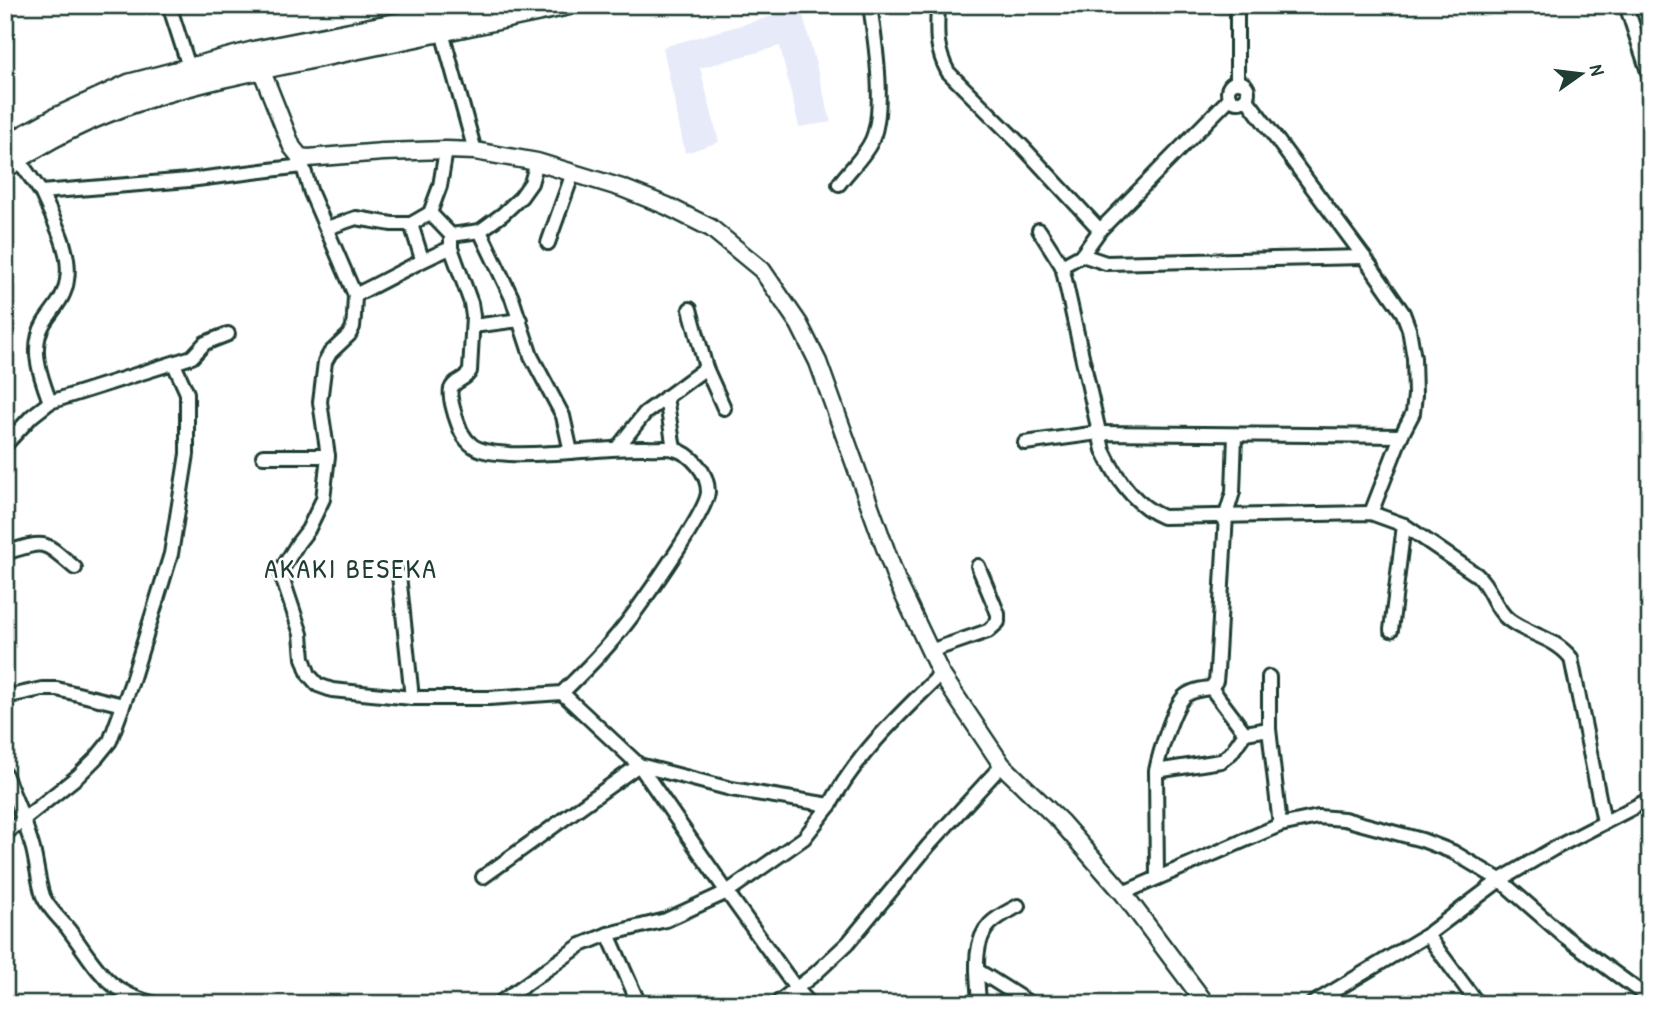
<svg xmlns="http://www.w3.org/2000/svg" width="1655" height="1009" viewBox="0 0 1655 1009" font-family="'Patrick Hand',sans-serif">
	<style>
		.built { fill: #e7eaf9 }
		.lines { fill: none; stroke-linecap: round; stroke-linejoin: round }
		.street-casing { stroke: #1f3d34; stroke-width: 18 }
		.secondary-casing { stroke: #1f3d34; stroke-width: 21 }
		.primary-casing { stroke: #1f3d34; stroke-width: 24 }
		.street { stroke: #fff; stroke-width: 12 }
		.secondary { stroke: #fff; stroke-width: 16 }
		.primary { stroke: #fff; stroke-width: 19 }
		.labels { text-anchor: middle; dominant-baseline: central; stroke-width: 5; stroke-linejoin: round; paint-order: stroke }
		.quarter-label { font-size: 28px; letter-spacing: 2px; fill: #1f3d34; stroke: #fff }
	</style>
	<rect width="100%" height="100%" fill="#fff"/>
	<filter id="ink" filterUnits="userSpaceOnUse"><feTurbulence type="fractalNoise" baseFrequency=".0143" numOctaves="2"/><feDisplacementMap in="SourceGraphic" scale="14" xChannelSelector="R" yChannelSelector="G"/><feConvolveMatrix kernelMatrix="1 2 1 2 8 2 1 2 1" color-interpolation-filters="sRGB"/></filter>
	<g filter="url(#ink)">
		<path class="built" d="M801,8L831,122L799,127L780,46L700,68L719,142L685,153L663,47Z"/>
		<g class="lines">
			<defs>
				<g id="street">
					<path d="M169,5L189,67"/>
					<path d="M938,5C937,31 935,48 948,72L1022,146L1100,230"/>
					<path d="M1237,5V82"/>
					<path d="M1626,5L1650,78"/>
					<path d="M442,32L475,151"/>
					<circle cx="1238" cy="92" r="10"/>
					<path d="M1246,98L1364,257L1403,313L1409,329L1414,358L1415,395L1413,413L1401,436L1371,513"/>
					<path d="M300,157L311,193L355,295L354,316L353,327L349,335L330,353L325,362L320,402L328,456L323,499L308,530L298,543L282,569V577L301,634L303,658L309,675L318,685L332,690L412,698H489L562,693C581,674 600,656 617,635C634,615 707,513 708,492C708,473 692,454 674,449C666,447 656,449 647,448C601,447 556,456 509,454C498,453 483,453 473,446C462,438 459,427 455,415C453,407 449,397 451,389C454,380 466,380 470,371L473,316L471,303L451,248V235L430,213"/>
					<path d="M18,159L41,192L189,180L302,166"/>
					<path d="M839,184C849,170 865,156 872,140C886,109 875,40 870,5"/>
					<path d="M41,192C53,220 72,250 67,280C65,298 53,309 44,323C29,348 41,378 50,402"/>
					<path d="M411,224L422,259"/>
					<path d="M327,228L356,218L392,224H411L430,213L440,186L446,150"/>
					<path d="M1039,230L1062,266L1103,450C1116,478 1134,505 1163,517L1371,513L1404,525L1477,575C1491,587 1494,609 1509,620C1529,635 1554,637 1571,658L1604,822"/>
					<path d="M480,231L512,298L531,356L563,416L571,452"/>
					<path d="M451,235L480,231L503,214L521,197L531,183L537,162"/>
					<path d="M548,243L573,173"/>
					<path d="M1082,255L1106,263L1364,257"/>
					<path d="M1062,266L1082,255L1100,230L1230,98"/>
					<path d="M355,295C387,280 418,261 451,248"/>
					<path d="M690,309L706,368L724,408"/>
					<path d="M473,326L520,320"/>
					<path d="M666,397L674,449"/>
					<path d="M1025,443L1098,433L1401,436"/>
					<path d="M5,445L32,416L50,402L192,357L205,343L228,334"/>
					<path d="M618,447L645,413L706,368"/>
					<path d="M263,456H328"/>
					<path d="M5,553C47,540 42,540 75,568"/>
					<path d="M399,575L412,698"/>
					<path d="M1391,630L1404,525"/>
					<path d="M930,651L988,631L998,622V614L978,566"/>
					<path d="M1269,677V729L1280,825"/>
					<path d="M1211,688L1216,681L1217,671L1226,515L1233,492L1235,435"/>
					<path d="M1211,688L1245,733"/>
					<path d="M562,693L639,765L727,892L795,987L810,1004"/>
					<path d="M5,697L42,689H57L123,705"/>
					<path d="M1156,771L1221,761L1231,753L1245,733L1269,729"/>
					<path d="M5,774C15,799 26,823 33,849C37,865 38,881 43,896C49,910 61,919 69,930C98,968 105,992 156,1004"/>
					<path d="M5,834L78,776L97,757L110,741L131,684L171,554L187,454V393L174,364"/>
					<path d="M483,877L639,765L731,789L830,805C857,754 900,714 941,674"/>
					<path d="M1157,878L1156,771C1159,755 1173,707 1185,696C1192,690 1202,689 1211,688"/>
					<path d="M1123,893L1280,825L1318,817L1344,819L1422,840L1453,852L1500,880L1564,936L1650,999"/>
					<path d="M608,934L666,920L727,892L804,838L830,805"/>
					<path d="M1427,935L1478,1004"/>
					<path d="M977,970L1031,1004"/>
					<path d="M498,1004L581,945L608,934L639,1004"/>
					<path d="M776,1004L816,973L848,943L928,846L1002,765"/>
					<path d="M979,1004C978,979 971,943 990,924C998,916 1009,911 1018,906"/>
					<path d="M1312,1004L1427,935L1500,880L1553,849L1650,799"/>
				</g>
				<path id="secondary" d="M261,69L292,147L300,157L308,158L383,152L446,150L475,151L537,162L622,188L667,206L711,228L762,270L799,324L818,362L897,581L941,674L1002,765L1061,822L1123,893L1206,1004"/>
				<g id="primary">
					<path d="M5,146L54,119L130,84L256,51L490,5"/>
					<path d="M5,168C98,99 212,79 323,56C404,39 486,22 567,5"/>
				</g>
			</defs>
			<use href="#street" class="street-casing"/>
			<use href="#secondary" class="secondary-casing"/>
			<use href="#primary" class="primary-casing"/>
			<use href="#street" class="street"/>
			<use href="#secondary" class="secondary"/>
			<use href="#primary" class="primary"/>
		</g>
	</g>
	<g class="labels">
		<g class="quarter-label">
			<text x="351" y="568">AKAKI BESEKA</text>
		</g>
	</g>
	<rect width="1655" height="1009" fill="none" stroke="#fff" stroke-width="28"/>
	<rect x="14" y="14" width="1627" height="981" fill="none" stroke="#1f3d34" stroke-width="2.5" filter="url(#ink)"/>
	<g transform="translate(1581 74) rotate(76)" stroke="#ffffff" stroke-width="5" paint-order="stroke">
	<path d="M0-5L12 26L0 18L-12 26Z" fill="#1f3d34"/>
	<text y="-10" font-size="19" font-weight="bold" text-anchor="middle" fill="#1f3d34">N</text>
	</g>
</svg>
